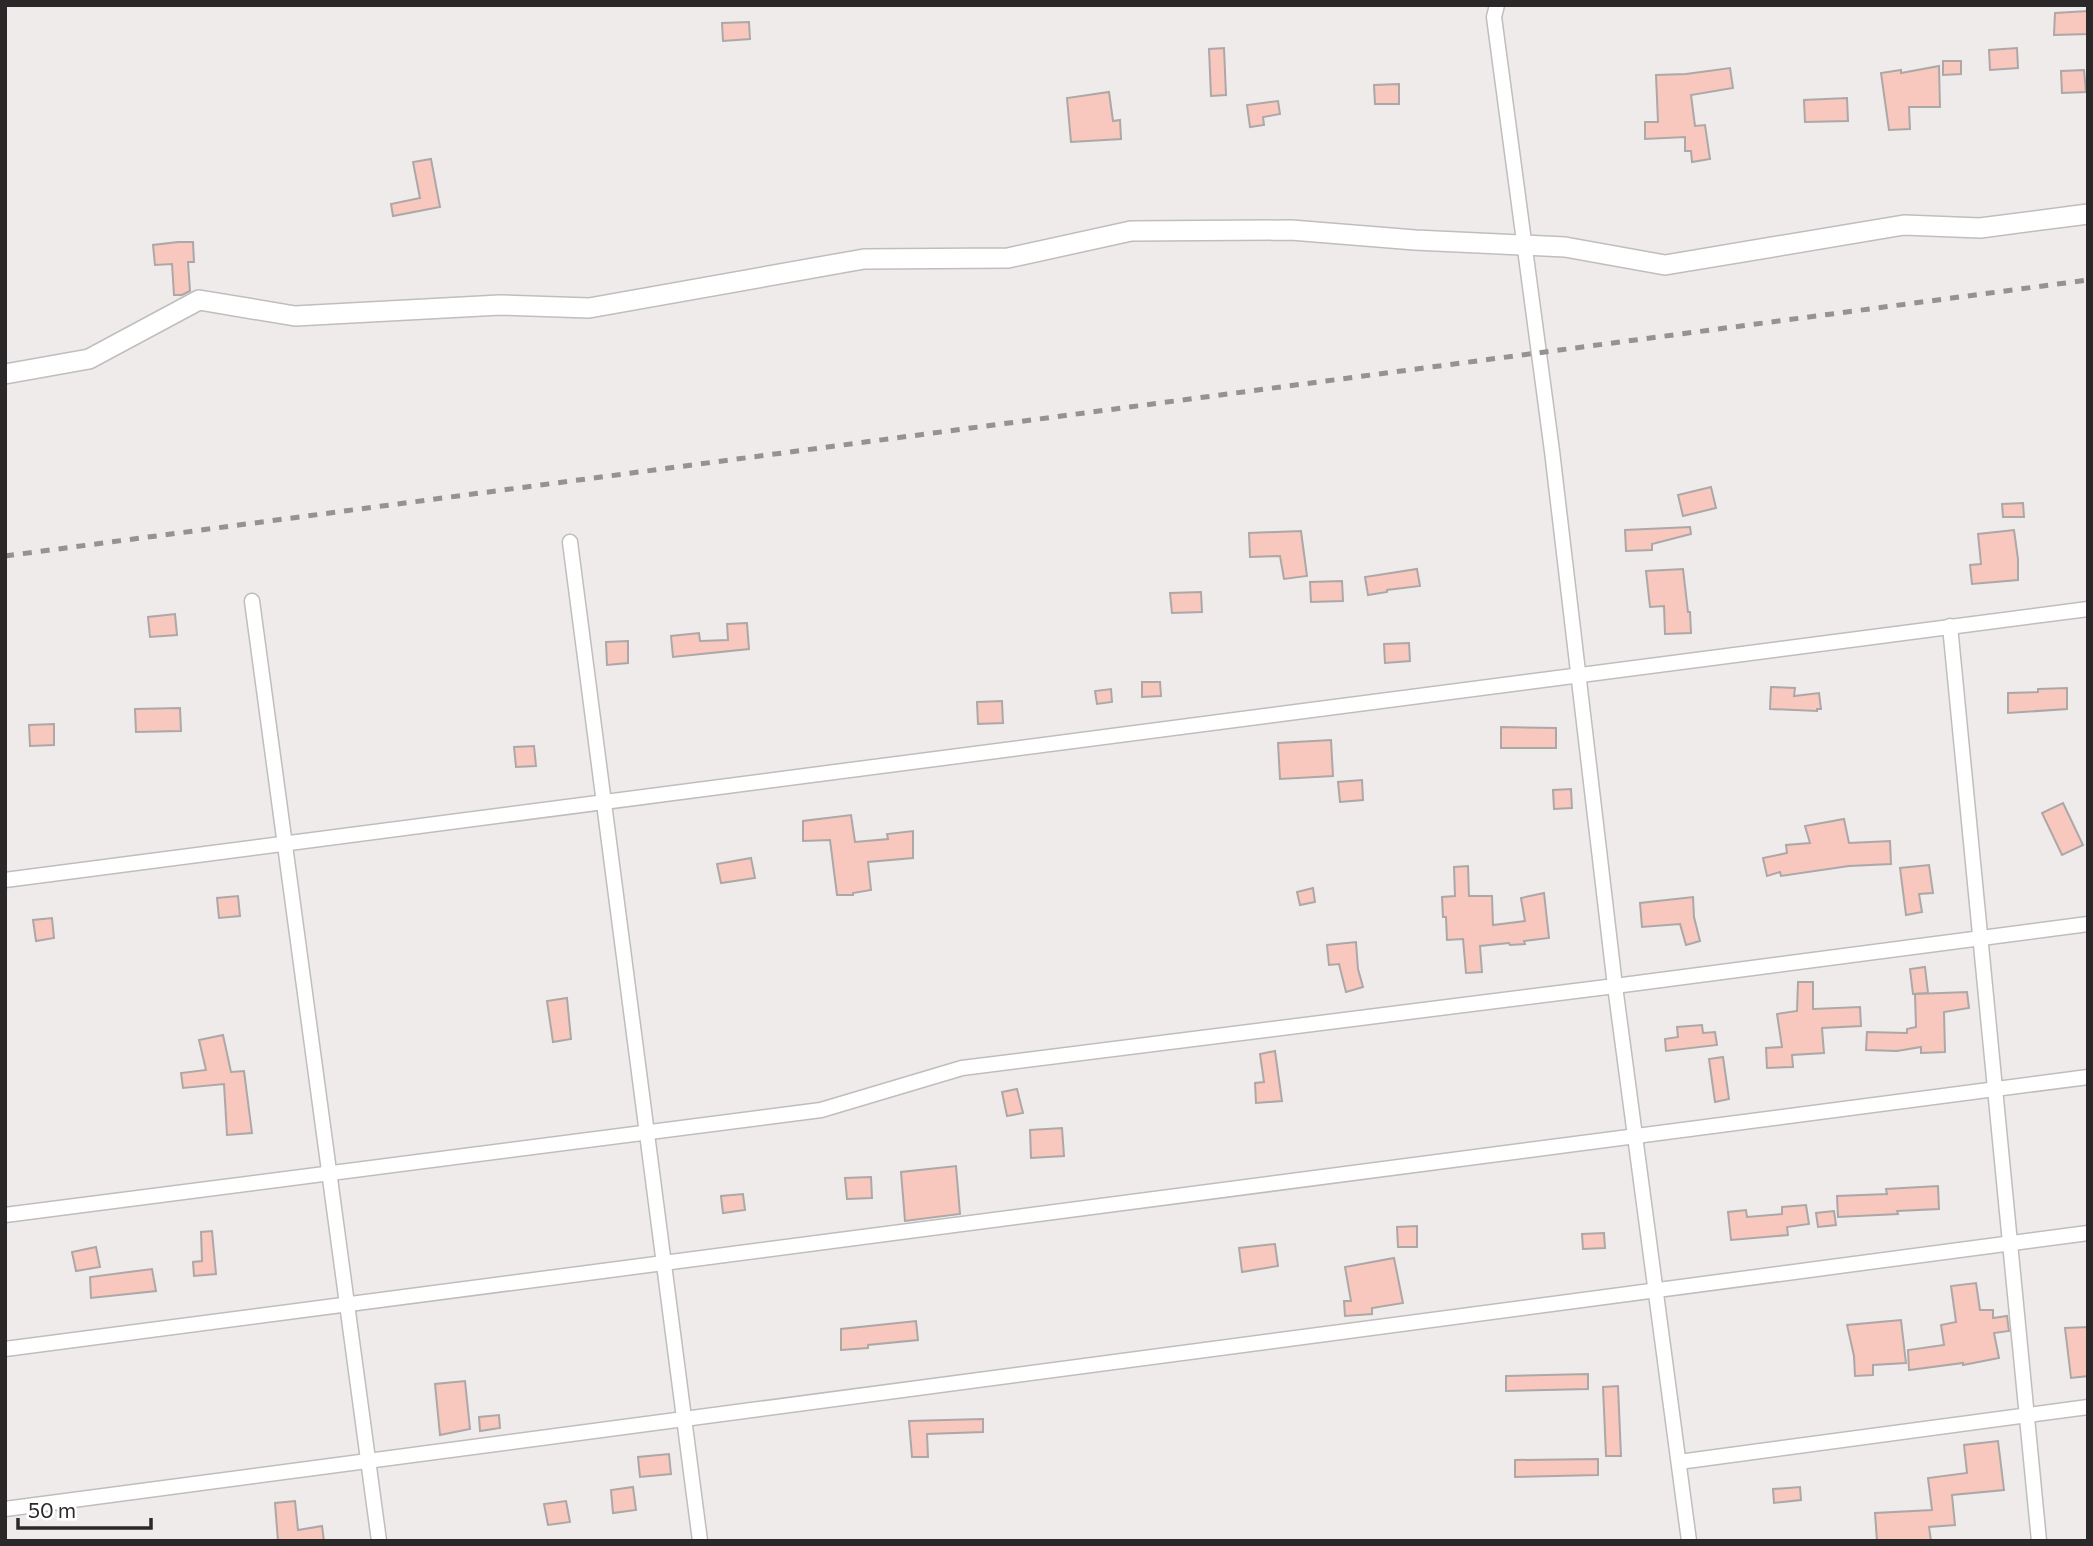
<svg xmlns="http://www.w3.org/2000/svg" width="2093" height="1546" viewBox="0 0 2093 1546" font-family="Commissioner,sans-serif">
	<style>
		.building { fill: #f8c7bd; stroke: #aca8a7; stroke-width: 2 }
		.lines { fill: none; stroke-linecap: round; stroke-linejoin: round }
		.street-casing { stroke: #c1bdbc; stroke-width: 17 }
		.secondary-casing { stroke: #c1bdbc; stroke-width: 22 }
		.street { stroke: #fff; stroke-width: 14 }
		.secondary { stroke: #fff; stroke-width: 19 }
		.rail { stroke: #959292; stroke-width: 5; stroke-dasharray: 9 9; stroke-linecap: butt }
	</style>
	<rect width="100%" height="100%" fill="#efebea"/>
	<g class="building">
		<path d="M2088,11V34L2054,35L2055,13Z"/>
		<path d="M749,22L750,39L723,41L722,23Z"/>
		<path d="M1224,48L1226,95L1211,96L1209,49Z"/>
		<path d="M2017,48L2018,68L1990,70L1989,50Z"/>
		<path d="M1943,61H1961V74L1943,75Z"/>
		<path d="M1939,66L1940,107H1909L1910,129L1889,130L1881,73L1901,70V73Z"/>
		<path d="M1730,68L1733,88L1691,95L1695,126L1705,125L1710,159L1692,162L1691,151H1685V137L1645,139V122H1658L1656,75L1686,74Z"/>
		<path d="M2084,70L2086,92L2062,93L2061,71Z"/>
		<path d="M1399,84V104H1375L1374,85Z"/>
		<path d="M1109,92L1113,121L1120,120L1121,139L1071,142L1067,98Z"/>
		<path d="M1847,98L1848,121L1805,122L1804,100Z"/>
		<path d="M1278,101L1280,114L1263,117L1264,125L1250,127L1247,105Z"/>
		<path d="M431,159L440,207L393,216L391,204L420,198L413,162Z"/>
		<path d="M178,242H193L194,262H188L190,291L182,295H174L172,264L155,265L153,245Z"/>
		<path d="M1711,487L1716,508L1683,516L1678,495Z"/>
		<path d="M2023,503L2024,517H2003L2002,504Z"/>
		<path d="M1690,527L1691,534L1652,544V550L1626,551L1625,530Z"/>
		<path d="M2014,530L2018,559V580L1972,584L1970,565L1981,564L1978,534Z"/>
		<path d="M1301,531L1307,576L1284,579L1280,556L1250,557L1249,533Z"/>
		<path d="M1417,569L1420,586L1387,590V592L1368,595L1365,577Z"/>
		<path d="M1683,569L1688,612H1690L1691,633L1665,634L1664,606L1650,607L1646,571Z"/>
		<path d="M1342,581L1343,601L1311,602L1310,582Z"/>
		<path d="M1201,592L1202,612L1172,613L1170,593Z"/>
		<path d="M175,614L177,635L150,637L148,617Z"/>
		<path d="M747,623L749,649L673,657L671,636L699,633L700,641L728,640L727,624Z"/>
		<path d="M628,641V663L607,665L606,642Z"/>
		<path d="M1409,643L1410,661L1385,663L1384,644Z"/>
		<path d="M1142,682H1160L1161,696L1142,697Z"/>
		<path d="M1771,687L1795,688L1794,696L1819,693L1821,709H1817V711L1770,709Z"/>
		<path d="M2067,688V709L2008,713V693L2038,692V689Z"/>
		<path d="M1111,689L1112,702L1097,704L1095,691Z"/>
		<path d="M1002,701L1003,723L978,724L977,702Z"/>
		<path d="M180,708L181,731L136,732L135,709Z"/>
		<path d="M54,724V745L30,746L29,725Z"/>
		<path d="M1501,727L1556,728V748H1501Z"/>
		<path d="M1331,740L1333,776L1280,779L1278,743Z"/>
		<path d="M534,746L536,766L516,767L514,747Z"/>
		<path d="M1362,780L1363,800L1340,802L1338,782Z"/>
		<path d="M1571,789L1572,808L1554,809L1553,790Z"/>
		<path d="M2063,803L2083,845L2062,855L2042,813Z"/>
		<path d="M851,815L855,842L888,839L887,834L913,831V858L868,862L871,890L853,893V895H837L830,840L803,841V821Z"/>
		<path d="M1844,819L1849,843L1890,841L1891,864L1849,866L1781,876L1780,872L1767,876L1763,858L1787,853L1786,845L1810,843L1805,826Z"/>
		<path d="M751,858L755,878L721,883L717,864Z"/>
		<path d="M1929,865L1933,893L1919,894L1922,912L1906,915L1900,868Z"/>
		<path d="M1468,866L1469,896H1492L1493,925L1525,921L1521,898L1544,893L1549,938L1524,941L1525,944L1510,945L1509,943L1480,946L1482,972L1466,973L1463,939L1447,940L1446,917H1443L1442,897L1455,896L1454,867Z"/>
		<path d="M1313,888L1315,902L1300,905L1297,892Z"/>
		<path d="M238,896L240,916L219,918L217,898Z"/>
		<path d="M1693,897L1694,917L1700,941L1686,945L1680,924L1642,927L1640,903Z"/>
		<path d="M52,918L54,938L36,941L33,920Z"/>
		<path d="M1356,942L1358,969L1363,987L1346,992L1339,964L1329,965L1327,945Z"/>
		<path d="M1925,967L1928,993L1913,994L1910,969Z"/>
		<path d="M1798,982H1813V1009L1860,1007L1861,1026L1822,1028L1824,1053L1792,1055L1793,1067L1767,1068L1766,1048L1782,1047L1777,1014L1797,1011Z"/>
		<path d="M1967,992L1969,1008L1944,1012L1945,1052L1921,1053V1047L1897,1051L1866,1050L1867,1032L1907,1033V1029L1916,1027L1915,994Z"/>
		<path d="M567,998L571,1039L553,1042L547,1001Z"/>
		<path d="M1702,1025L1703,1033L1715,1032L1717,1045L1666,1051L1665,1039L1678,1037L1677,1027Z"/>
		<path d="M223,1035L231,1072L244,1071L252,1133L227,1135L224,1084L183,1088L181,1073L206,1070L199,1040Z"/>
		<path d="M1275,1051L1282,1101L1256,1103L1255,1083L1264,1082L1260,1054Z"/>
		<path d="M1723,1057L1729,1099L1715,1102L1709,1059Z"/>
		<path d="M1017,1089L1023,1113L1007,1116L1002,1092Z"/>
		<path d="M1062,1128L1064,1156L1031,1158L1030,1130Z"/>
		<path d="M956,1166L960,1214L905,1221L901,1172Z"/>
		<path d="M871,1177L872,1198L847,1199L845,1178Z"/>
		<path d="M1938,1186L1939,1209L1897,1211L1898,1214L1838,1217L1837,1196L1887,1194L1886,1189Z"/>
		<path d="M743,1194L745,1210L723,1213L721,1196Z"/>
		<path d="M1806,1205L1809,1224L1787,1227L1788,1235L1731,1240L1728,1212L1746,1210L1747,1217L1782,1214V1207Z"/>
		<path d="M1834,1211L1836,1225L1818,1227L1816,1213Z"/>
		<path d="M1417,1226V1247H1398L1397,1227Z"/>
		<path d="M212,1231L216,1274L194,1276L193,1262L202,1261L201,1232Z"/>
		<path d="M1604,1233L1605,1248L1583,1249L1582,1234Z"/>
		<path d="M1275,1244L1278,1266L1242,1272L1239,1248Z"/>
		<path d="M96,1247L100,1267L76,1271L72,1252Z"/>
		<path d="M1394,1258L1403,1303L1372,1308V1314L1345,1316L1344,1301H1351L1345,1267Z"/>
		<path d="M152,1269L156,1291L91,1298L90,1277Z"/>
		<path d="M1976,1283L1980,1310H1993V1318L2007,1316L2009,1331L1994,1333L1999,1358L1963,1365V1363L1909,1370L1908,1350L1944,1345L1941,1325L1956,1322L1951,1286Z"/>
		<path d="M1901,1320L1906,1363L1873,1365V1375L1855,1376L1854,1356L1847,1325Z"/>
		<path d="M916,1321L918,1340L868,1345V1348L841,1350V1329Z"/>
		<path d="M2088,1327V1376L2071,1378L2065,1328Z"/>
		<path d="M1588,1374V1389L1506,1391V1376Z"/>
		<path d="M465,1381L470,1429L440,1435L435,1384Z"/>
		<path d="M1618,1386L1621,1456H1606L1603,1387Z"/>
		<path d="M499,1415L500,1428L480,1431L479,1417Z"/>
		<path d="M983,1419V1432L927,1434L928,1457H912L909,1421Z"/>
		<path d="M1998,1441L2004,1490L1952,1495L1955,1525L1929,1527L1931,1541H1877L1875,1513L1932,1510L1928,1478L1967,1473L1964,1445Z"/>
		<path d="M669,1454L671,1474L640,1477L638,1457Z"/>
		<path d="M1598,1459V1475L1515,1477V1460Z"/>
		<path d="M633,1487L636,1510L613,1513L611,1490Z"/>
		<path d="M1800,1487L1801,1500L1774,1503L1773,1489Z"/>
		<path d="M295,1501L298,1530L322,1526L324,1541H278L275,1503Z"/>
		<path d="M566,1501L570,1522L548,1525L544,1504Z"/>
	</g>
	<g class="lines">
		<defs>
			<g id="street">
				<path d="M1497,5L1494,17L1552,451L1615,986L1689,1541"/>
				<path d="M570,542L700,1541"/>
				<path d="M252,601L379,1541"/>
				<path d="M1950,626L2039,1541"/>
				<path d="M5,880L2088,609"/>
				<path d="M5,1215L821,1110L962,1068L1615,986L2088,924"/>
				<path d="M5,1349L2088,1077"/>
				<path d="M1679,1462L2088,1407"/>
				<path d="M5,1509L2088,1233"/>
			</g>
			<path id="secondary" d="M5,374L89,359L199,300L295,316L500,305L589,308L864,259L1008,258L1131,231L1291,230L1415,240L1565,247L1665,265L1904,225L1980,228L2088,214"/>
		</defs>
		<use href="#street" class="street-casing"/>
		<use href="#secondary" class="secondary-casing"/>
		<use href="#street" class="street"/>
		<use href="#secondary" class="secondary"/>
		<path class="rail" d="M5,556L2088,280"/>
	</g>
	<rect width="2093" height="1546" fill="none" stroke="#2a2828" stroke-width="14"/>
	<path d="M18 1518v10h133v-10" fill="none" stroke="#2a2828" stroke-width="3.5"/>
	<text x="28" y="1518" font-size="21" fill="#2a2828" stroke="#ffffff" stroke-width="5" paint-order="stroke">50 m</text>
</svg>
